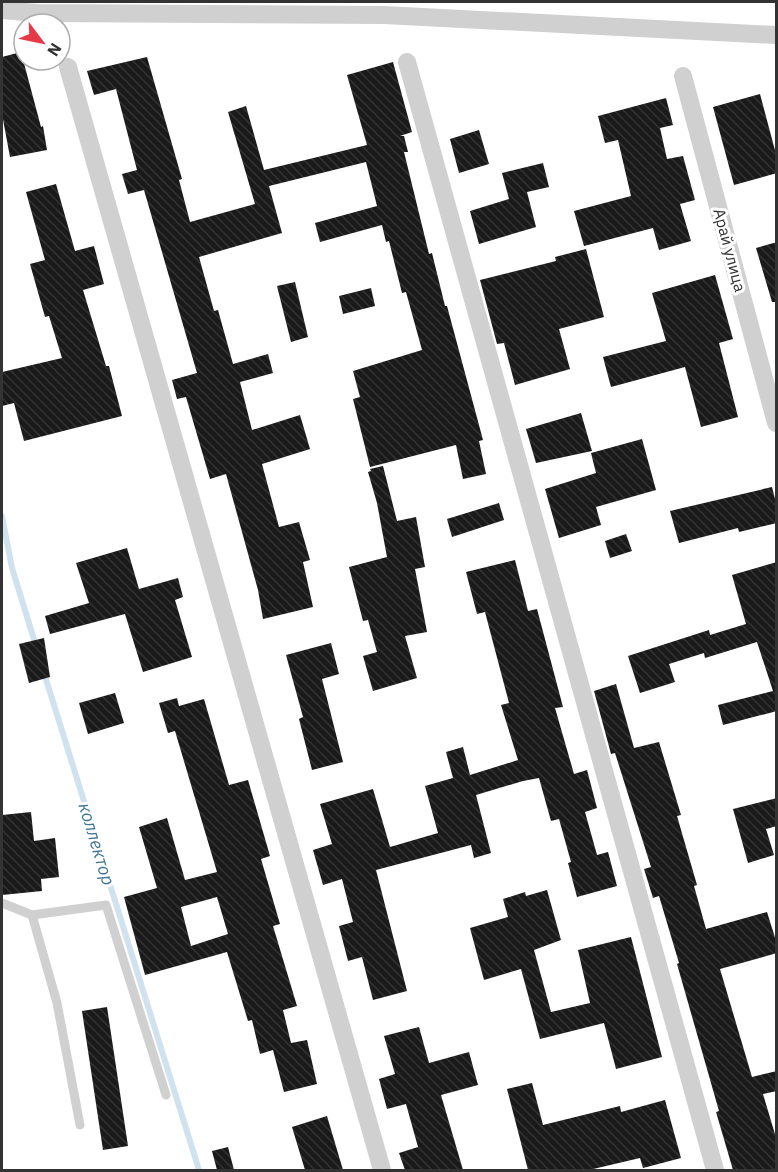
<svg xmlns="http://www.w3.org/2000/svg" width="778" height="1172" viewBox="0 0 778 1172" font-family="'IBM Plex Sans',sans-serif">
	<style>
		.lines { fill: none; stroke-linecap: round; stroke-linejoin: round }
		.stream { stroke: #cfe2ee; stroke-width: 6 }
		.building { fill: url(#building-back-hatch); fill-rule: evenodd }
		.service { stroke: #d0d0d0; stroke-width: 9 }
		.minor { stroke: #d0d0d0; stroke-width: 18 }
		.labels { text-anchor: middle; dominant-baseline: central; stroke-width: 6; stroke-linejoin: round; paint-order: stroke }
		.street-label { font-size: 16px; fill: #333; stroke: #fff }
		.water-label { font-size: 18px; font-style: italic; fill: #3f7597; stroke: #fff }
	</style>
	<defs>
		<pattern id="building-back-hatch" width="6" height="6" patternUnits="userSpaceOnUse" patternTransform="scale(1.5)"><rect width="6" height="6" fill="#1a1a1a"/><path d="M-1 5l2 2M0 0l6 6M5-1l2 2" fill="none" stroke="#333"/></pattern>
	</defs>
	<rect width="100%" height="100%" fill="#fff"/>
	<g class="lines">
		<g class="stream">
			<path d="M2,516L12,568L36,646"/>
			<path d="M44,673L199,1170"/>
		</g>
	</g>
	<g class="building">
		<path d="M21,52L41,127L43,126L47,150L10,157L2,114V57Z"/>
		<path d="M147,57L182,179L179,180L190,222L255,204L228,112L246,106L264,170L367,145L347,75L393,62L412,132L400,136H404L408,152H404L429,254L432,253L445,306H447L483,440L479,441L486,474L463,479L456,445L370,467L353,399L360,397L353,371L422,350L406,292L402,293L389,241L386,242L382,225L320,242L315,223L377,206L366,162L269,186L282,233L199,257L214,311L218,310L233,364L268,354L273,373L240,382L252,430L300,415L310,449L262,464L279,527L299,522L310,560L303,562L313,607L263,619L258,590L226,474L210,479L186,397L177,399L172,380L197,373L144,190L128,194L122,174L137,170L116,89L94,95L87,71Z"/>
		<path d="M760,94L777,158V173L734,185L713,107Z"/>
		<path d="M666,98L673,125L660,128L667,159L683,156L695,200L680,204L691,241L659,250L653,228L584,246L574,211L631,196L618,140L605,143L598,116Z"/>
		<path d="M479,130L489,164L459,173L450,139Z"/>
		<path d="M543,163L549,187L527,192L536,227L479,244L470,211L509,199L502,173Z"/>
		<path d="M56,184L75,251L94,246L104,284L83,290L106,366H109L122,416L24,441L14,403L2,406V372L62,358L49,316L45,317L30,264L45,260L26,192Z"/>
		<path d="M777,242V302H772L756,248Z"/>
		<path d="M586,249L604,317L559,329L570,369L515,385L504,343L497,344L480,280L556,261L555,257Z"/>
		<path d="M715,275L733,339L719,343L738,417L701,427L685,367L611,387L603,357L666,341L652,293Z"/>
		<path d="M295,282L308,337L291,342L277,286Z"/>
		<path d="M371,288L375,306L343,314L339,296Z"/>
		<path d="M581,413L592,451L536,463L526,429Z"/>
		<path d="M642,439L656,490L596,507L601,525L559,538L545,489L596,473L591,453Z"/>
		<path d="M383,466L397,521L416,517L425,567L415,569L427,632L405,636L417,678L373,691L363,656L377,652L368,620L363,621L349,567L387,557L377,503L368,472L371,471L370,469Z"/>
		<path d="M772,487L777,507V523L739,532L738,528L679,543L670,511Z"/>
		<path d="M499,503L504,520L452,537L447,519Z"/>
		<path d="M626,534L632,551L610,558L605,541Z"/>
		<path d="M127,548L139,589L178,578L183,597L175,600L192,657L143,672L125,614L50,634L45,616L89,603L76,563Z"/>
		<path d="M515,560L528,611L537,609L563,707L555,708L574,774L587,770L597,808L585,812L597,855L608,852L617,886L577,897L568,863L571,862L559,819L551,821L539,778L523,781L476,795L491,853L474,858L471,845L376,870L407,991L373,1000L362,957L348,961L339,926L353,922L342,879L323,885L313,850L332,844L320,804L373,789L390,847L438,833L425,786L453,778L446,752L463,747L470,775L518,760L501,705L509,703L485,612L477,614L466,572Z"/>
		<path d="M777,562V711L723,725L718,705L773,691L757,642L705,658L704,653L669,664L675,682L640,693L628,656L709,630L710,635L746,624L732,575Z"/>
		<path d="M44,638L50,677L29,683L19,644Z"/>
		<path d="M331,643L339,674L322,679L343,762L312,770L299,719L303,717L286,655Z"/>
		<path d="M616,684L634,748L659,742L681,815L677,816L697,885L694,886L706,929L767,912L777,944V953L720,969L752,1077L777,1071V1091L763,1094L777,1141V1170H733L716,1112L719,1111L677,964L679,963L659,896L653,898L644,869L651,867L615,753L611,754L594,691Z"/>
		<path d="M115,693L124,723L88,734L79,703Z"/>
		<path d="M177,698L179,706L204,699L229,785L248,780L270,856L261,859L280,924L273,926L297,1006L283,1010L291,1043L307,1040L317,1084L284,1092L273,1050L260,1054L252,1020L248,1021L227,952L145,975L124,897L157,888L139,827L167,818L185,880L217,872L175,731L168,733L159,703ZM217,897L228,934L191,946L181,907Z"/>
		<path d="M777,798V826L766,829L774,855L748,863L733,809Z"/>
		<path d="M31,812L34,841L55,838L59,877L41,879L42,891L2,895V815Z"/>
		<path d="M547,890L561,940L534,950L551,1012L590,1003L578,950L631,937L662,1057L616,1069L604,1023L540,1039L521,969L484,980L470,928L508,917L503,899L525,892L526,896Z"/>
		<path d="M107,1007L128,1146L103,1150L82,1011Z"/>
		<path d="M419,1027L429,1063L469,1052L478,1085L441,1095L463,1170H405L399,1153L418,1147L406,1104L387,1109L379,1079L395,1074L384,1036Z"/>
		<path d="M532,1083L543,1125L620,1106L621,1112L665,1100L681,1158L643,1168L640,1158L589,1170H528L507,1089Z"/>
		<path d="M327,1116L343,1170H305L292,1127Z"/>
		<path d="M228,1147L234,1170H217L212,1151Z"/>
	</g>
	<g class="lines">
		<g class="service">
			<path d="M2,903L32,915L106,905L166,1095"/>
			<path d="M32,915L57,1003L80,1125"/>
		</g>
		<g class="minor">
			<path d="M2,10L37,13L384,15L776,35"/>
			<path d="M407,62L715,1170"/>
			<path d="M68,67L382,1170"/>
			<path d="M683,76L776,423"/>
		</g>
	</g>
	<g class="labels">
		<g class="street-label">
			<text transform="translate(730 250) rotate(75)">Арай улица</text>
		</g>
		<g class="water-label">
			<text transform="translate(97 844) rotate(73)">коллектор</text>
		</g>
	</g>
	<rect width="778" height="1172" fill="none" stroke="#333333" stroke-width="6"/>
	<g transform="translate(42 42) rotate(122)"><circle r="28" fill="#ffffff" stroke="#adadad" stroke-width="1.5"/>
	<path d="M0-4.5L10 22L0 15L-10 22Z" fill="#e63946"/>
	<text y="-9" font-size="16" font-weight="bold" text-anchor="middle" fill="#333333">N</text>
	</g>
</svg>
